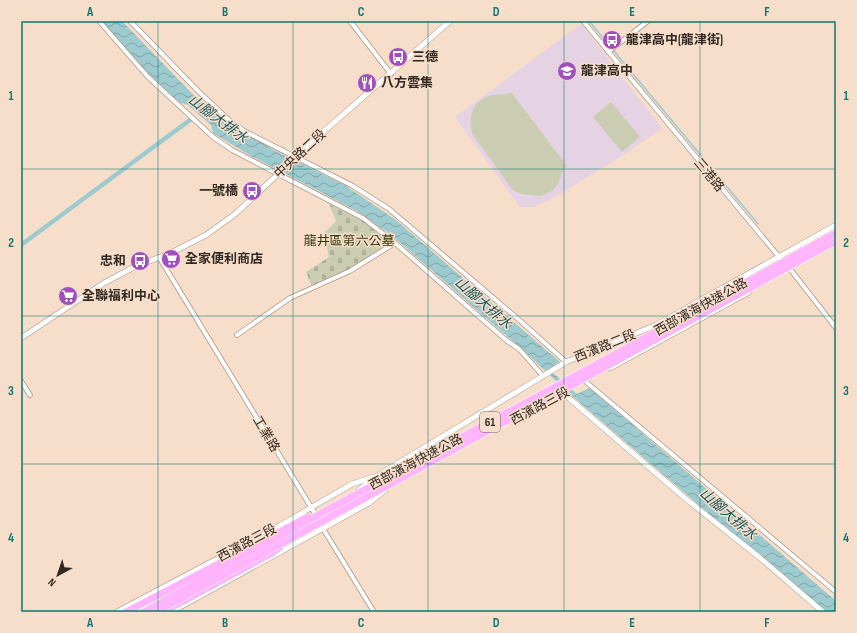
<svg xmlns="http://www.w3.org/2000/svg" width="857" height="633" viewBox="0 0 857 633" font-family="'Sofia Sans Condensed','Noto Sans TC',sans-serif">
	<style>
		.education { fill: #e5d2e3 }
		.grass { fill: #cbcdb3 }
		.cemetery { fill: url(#cemetery-stones) }
		.water { fill: url(#water-waves) }
		.pier { fill: #f6deca }
		.lines { fill: none; stroke-linecap: round; stroke-linejoin: round }
		.stream { stroke: #9dcace; stroke-width: 1.5 }
		.canal { stroke: #9dcace; stroke-width: 4.5 }
		.minor-casing { stroke: #ac9583; stroke-width: 5.5 }
		.tertiary-casing { stroke: #ac9583; stroke-width: 6 }
		.trunk-casing { stroke: #fff; stroke-width: 8 }
		.minor { stroke: #fff; stroke-width: 4 }
		.tertiary { stroke: #fff; stroke-width: 5 }
		.trunk { stroke: #ffb4fc; stroke-width: 7 }
		.trunk-bridge-casing { stroke: #fff; stroke-width: 8; stroke-linecap: butt }
		.trunk-bridge { stroke: #ffb4fc; stroke-width: 7 }
		.grid { fill: none; stroke: #0f766e; stroke-width: 1; stroke-opacity: 0.55 }
		.labels { text-anchor: middle; dominant-baseline: central; stroke-width: 3; stroke-linejoin: round; paint-order: stroke }
		.shield { fill: #f6deca; stroke: #6c5f54; stroke-width: 1 }
		.shield-label { font-size: 12px; font-weight: bold; fill: #312821 }
		.poi-label { font-size: 13px; font-weight: bold; fill: #312821; stroke: #f6deca; text-anchor: start }
		.street-label { font-size: 13px; fill: #312821; stroke: #f6deca }
		.park-label { font-size: 13px; fill: #36380c; stroke: #f6deca }
		.water-label { font-size: 14px; font-style: italic; fill: #17565c; stroke: #f6deca }
		.neatline { fill: none; stroke: #0f766e; stroke-width: 1.5 }
		.grid-label { font-size: 13px; text-anchor: middle; font-weight: bold; fill: #0f766e }
	</style>
	<defs>
		<pattern id="cemetery-stones" width="16" height="16" patternUnits="userSpaceOnUse"><rect width="16" height="16" fill="#cbcdb3"/><path d="M2 7V4a2 2 0 0 1 4 0v3zM10 15v-3a2 2 0 0 1 4 0v3z" fill="#afb09a"/></pattern>
		<pattern id="water-waves" width="16" height="10" patternUnits="userSpaceOnUse"><rect width="16" height="10" fill="#9dcace"/><path d="M0 5q4-4 8 0t8 0" fill="none" stroke="#81a4a7"/></pattern>
	</defs>
	<rect width="100%" height="100%" fill="#f6deca"/>
	<path class="education" d="M581,24L662,128L625,154L555,197L534,207H520L455,117Z"/>
	<g class="grass">
		<path d="M511,92L567,166L563,170L558,184L552,191L541,196L521,194L513,190L473,135C467,119 473,98 493,95C500,93 506,96 511,92Z"/>
		<path d="M611,102L640,137L622,152L593,117Z"/>
	</g>
	<path class="cemetery" d="M329,204L363,221L389,243C367,263 340,277 312,287L306,272L329,257L324,233L336,221Z"/>
	<path class="water" d="M101,21H122L205,107L227,123L272,149L346,186L396,220L836,601V612H823L571,395L523,350L390,234L357,211L251,156L213,133L211,125L188,105L178,102L142,67Z"/>
	<path class="pier" d="M564,364L591,387L577,394L551,371Z"/>
	<g class="lines">
		<path class="stream" d="M589,21L758,224"/>
		<path class="canal" d="M21,245L190,120"/>
		<defs>
			<g id="minor">
				<path d="M99,21L148,77L213,137L232,150L363,218L395,243L507,341L519,349L543,376"/>
				<path d="M130,21L198,91L230,121L244,131L353,186L389,209L517,318L566,362"/>
				<path d="M350,21L391,74"/>
				<path d="M583,21L780,258"/>
				<path d="M608,52L648,21"/>
				<path d="M159,257L317,517"/>
				<path d="M787,265L836,328"/>
				<path d="M237,335L290,298L350,271L395,243"/>
				<path d="M21,381L30,395"/>
				<path d="M585,381L836,592"/>
				<path d="M322,527L374,612"/>
			</g>
			<g id="tertiary">
				<path d="M21,338L104,283L136,266L169,254L206,235L234,215L322,133L450,21"/>
				<path d="M610,368L749,292"/>
				<path d="M563,393L686,499L759,557L823,612"/>
				<path d="M359,490L377,476L566,362L656,325L836,225"/>
				<path d="M288,536L319,518"/>
				<path d="M117,612L281,525L352,484L374,477"/>
				<path d="M171,612L369,503L385,490"/>
			</g>
			<path id="trunk" d="M163,612L272,553L280,547"/>
		</defs>
		<use href="#minor" class="minor-casing"/>
		<use href="#tertiary" class="tertiary-casing"/>
		<use href="#trunk" class="trunk-casing"/>
		<use href="#minor" class="minor"/>
		<use href="#tertiary" class="tertiary"/>
		<use href="#trunk" class="trunk"/>
		<defs>
			<g id="trunk-bridge">
				<path d="M126,612L308,517"/>
				<path d="M144,612L318,515L667,326L836,233"/>
				<path d="M156,612L836,241"/>
			</g>
		</defs>
		<use href="#trunk-bridge" class="trunk-bridge-casing"/>
		<use href="#trunk-bridge" class="trunk-bridge"/>
	</g>
	<path class="grid" d="M158,21V612M293,21V612M428,21V612M564,21V612M700,21V612M21,169H836M21,316H836M21,464H836"/>
	<defs>
		<symbol id="bus-disc" viewBox="-11 -11 22 22"><circle r="9.5" fill="#9f4fbf" stroke="#f6deca"/><path d="M-5-6H5V4H4V6H2V4H-2V6H-4V4H-5ZM-3.5-4V0h7V-4ZM-3.5 1.2v1.5H-2V1.2ZM2 1.2v1.5H3.5V1.2Z" fill="#fff"/></symbol>
		<symbol id="school-disc" viewBox="-11 -11 22 22"><circle r="9.5" fill="#9f4fbf" stroke="#f6deca"/><path d="M0-5L7-2L0 1L-7-2ZM-4 1L0 2.5L4 1V4Q0 6-4 4Z" fill="#fff"/></symbol>
		<symbol id="restaurant-disc" viewBox="-11 -11 22 22"><circle r="9.5" fill="#9f4fbf" stroke="#f6deca"/><path d="M-5-6h1v4h1v-4h1v4h1v-4h1v5L-1.5 .5V6h-2V.5L-5-1ZM5-6V6H3V1.5H1.5Q1.5-4 5-6Z" fill="#fff"/></symbol>
		<symbol id="supermarket-disc" viewBox="-11 -11 22 22"><circle r="9.5" fill="#9f4fbf" stroke="#f6deca"/><path d="M-6-5.5h2.5l.6 2H6L4.5 2H-2.5L-4.4-4H-6ZM-1.5 3.2a1.3 1.3 0 1 0 .1 0ZM3 3.2a1.3 1.3 0 1 0 .1 0Z" fill="#fff"/></symbol>
	</defs>
	<g fill-rule="evenodd">
		<use href="#bus-disc" x="601" y="29" width="22" height="22"/>
		<use href="#bus-disc" x="387" y="46" width="22" height="22"/>
		<use href="#school-disc" x="556" y="60" width="22" height="22"/>
		<use href="#restaurant-disc" x="356" y="72" width="22" height="22"/>
		<use href="#bus-disc" x="241" y="180" width="22" height="22"/>
		<use href="#supermarket-disc" x="160" y="248" width="22" height="22"/>
		<use href="#bus-disc" x="129" y="250" width="22" height="22"/>
		<use href="#supermarket-disc" x="57" y="285" width="22" height="22"/>
	</g>
	<g class="labels">
		<rect class="shield" x="480" y="412" width="20" height="20" rx="3"/>
		<g class="shield-label">
			<text x="490" y="422">61</text>
		</g>
		<g class="poi-label">
			<text x="626" y="40">龍津高中(龍津街)</text>
			<text x="412" y="57">三德</text>
			<text x="581" y="71">龍津高中</text>
			<text x="381" y="83">八方雲集</text>
			<text x="238" y="191" text-anchor="end">一號橋</text>
			<text x="185" y="259">全家便利商店</text>
			<text x="126" y="261" text-anchor="end">忠和</text>
			<text x="82" y="296">全聯福利中心</text>
		</g>
		<g class="street-label">
			<text transform="translate(300 154) rotate(-43)">中央路二段</text>
			<text transform="translate(709 175) rotate(50)">三港路</text>
			<text transform="translate(701 307) rotate(-29)">西部濱海快速公路</text>
			<text transform="translate(605 346) rotate(-22)">西濱路二段</text>
			<text transform="translate(540 406) rotate(-28)">西濱路三段</text>
			<text transform="translate(266 434) rotate(59)">工業路</text>
			<text transform="translate(416 462) rotate(-28)">西部濱海快速公路</text>
			<text transform="translate(247 543) rotate(-28)">西濱路三段</text>
		</g>
		<g class="park-label">
			<text x="349" y="241">龍井區第六公墓</text>
		</g>
		<g class="water-label">
			<text transform="translate(218 119) rotate(37)">山腳大排水</text>
			<text transform="translate(483 303) rotate(41)">山腳大排水</text>
			<text transform="translate(728 514) rotate(41)">山腳大排水</text>
		</g>
	</g>
	<rect width="857" height="633" fill="none" stroke="#f6deca" stroke-width="44"/>
	<g transform="translate(58 575) rotate(220)" stroke="#f6deca" stroke-width="3" paint-order="stroke">
	<path d="M0-3L7 15L0 10L-7 15Z" fill="#312821"/>
	<text y="-6" font-size="11" font-weight="bold" text-anchor="middle" fill="#312821">N</text>
	</g>
	<rect x="22" y="22" width="813" height="589" class="neatline"/>
	<g class="grid-label">
		<text x="90" y="16">A</text>
		<text x="225" y="16">B</text>
		<text x="361" y="16">C</text>
		<text x="496" y="16">D</text>
		<text x="632" y="16">E</text>
		<text x="767" y="16">F</text>
		<text x="11" y="100">1</text>
		<text x="846" y="100">1</text>
		<text x="11" y="247">2</text>
		<text x="846" y="247">2</text>
		<text x="11" y="395">3</text>
		<text x="846" y="395">3</text>
		<text x="11" y="542">4</text>
		<text x="846" y="542">4</text>
		<text x="90" y="627">A</text>
		<text x="225" y="627">B</text>
		<text x="361" y="627">C</text>
		<text x="496" y="627">D</text>
		<text x="632" y="627">E</text>
		<text x="767" y="627">F</text>
	</g>
</svg>
